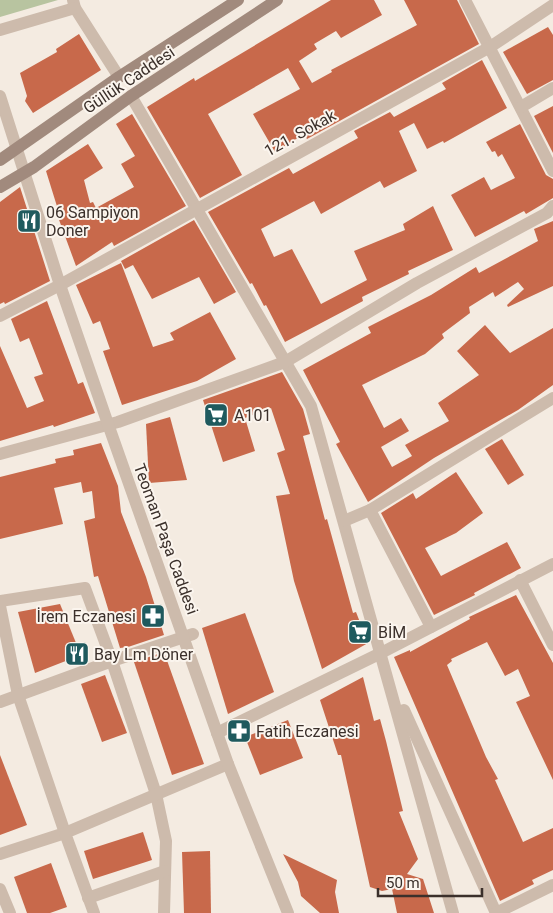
<svg xmlns="http://www.w3.org/2000/svg" width="553" height="913" viewBox="0 0 553 913" font-family="Roboto,sans-serif">
	<style>
		.green { fill: #b8c4a0 }
		.building { fill: #c8694b }
		.lines { fill: none; stroke-linecap: round; stroke-linejoin: round }
		.minor { stroke: #cdbbac; stroke-width: 12 }
		.tertiary { stroke: #cdbbac; stroke-width: 12 }
		.secondary { stroke: #a18a7d; stroke-width: 12 }
		.labels { text-anchor: middle; dominant-baseline: central; stroke-width: 4; stroke-linejoin: round; paint-order: stroke }
		.street-label { font-size: 16px; fill: #3b302b; stroke: #fbf5ee }
		.poi-label { font-size: 16px; fill: #3b302b; stroke: #fbf5ee; text-anchor: start }
	</style>
	<rect width="100%" height="100%" fill="#f4ebe1"/>
	<path class="green" d="M0,0H58L0,17Z"/>
	<g class="building">
		<path d="M331,0H374L382,15L341,38L336,31L314,44L317,49L299,61L312,83L332,72L331,70L417,25L404,0H457L479,44L307,139L304,134L275,152L253,114L300,89L288,68L208,114L242,175L200,198L147,107L194,78L195,81Z"/>
		<path d="M548,27L553,35V80L527,94L503,52Z"/>
		<path d="M79,34L101,70L33,113L25,101L27,96L20,73L57,52L56,49Z"/>
		<path d="M482,60L507,108L444,143L443,141L427,149L414,123L399,131L417,171L384,188L380,181L321,214L314,201L261,229L274,257L292,249L321,304L367,280L354,251L405,230L403,224L433,206L453,250L408,271L409,274L362,297L363,301L285,342L266,305L264,306L252,283L250,284L208,212L289,168L293,174L358,138L354,131L390,112L394,117L446,89L442,83Z"/>
		<path d="M553,106V153L534,116Z"/>
		<path d="M132,114L186,206L114,246L112,242L76,266L58,217L60,216L46,171L88,144L103,168L84,180L90,203L93,202L96,208L134,187L121,164L135,156L116,124Z"/>
		<path d="M520,124L546,175L553,179V198L526,214L524,211L475,237L451,195L484,177L491,190L515,178L502,154L498,157L495,151L492,152L486,142Z"/>
		<path d="M20,187L50,281L5,304L4,302L0,304V202Z"/>
		<path d="M194,220L236,292L214,304L199,277L152,299L133,265L125,269L121,261Z"/>
		<path d="M553,221V286L508,307L507,305L524,289L518,282L495,297L493,292L469,307L470,313L442,334L444,338L425,354L362,385L384,428L401,418L409,431L381,447L392,467L412,456L405,445L449,421L438,403L479,375L457,351L485,325L510,353L553,328V385L518,410L434,458L368,502L336,444L340,442L303,370L371,333L368,327L431,295L476,267L479,273L538,241L534,229Z"/>
		<path d="M121,263L153,347L174,340L170,333L210,312L236,359L197,381L122,405L103,351L110,349L100,321L93,324L76,285Z"/>
		<path d="M47,301L78,384L83,382L95,413L54,427L53,425L0,441V346L27,408L44,401L34,377L43,374L29,338L20,342L11,319Z"/>
		<path d="M282,372L303,409L310,434L303,436L325,520L327,519L353,613L356,612L368,643L322,669L294,581L276,496L290,494L277,453L285,450L271,408L245,418L255,451L223,462L203,400Z"/>
		<path d="M170,417L187,480L149,483L146,424Z"/>
		<path d="M502,439L524,475L508,485L485,449Z"/>
		<path d="M101,443L118,486L121,512L146,577L164,635L128,647L120,648L98,576L94,577L84,521L95,518L92,491L83,493L81,482L54,488L63,524L0,539V477L56,463L55,459L74,455L73,450Z"/>
		<path d="M456,472L483,513L456,533L425,548L441,576L507,542L521,568L474,593L475,595L434,615L381,513L413,493L416,499Z"/>
		<path d="M516,595L553,663V780L516,702L530,696L518,669L505,676L487,642L451,659L452,661L447,665L486,757L498,779L495,780L523,842L553,828V870L532,880L534,884L500,901L394,657L410,650V652L470,619L469,617Z"/>
		<path d="M60,604L81,655L35,673L18,612Z"/>
		<path d="M245,613L274,692L228,714L202,628Z"/>
		<path d="M164,652L204,764L172,775L134,662Z"/>
		<path d="M105,675L127,733L102,742L81,684Z"/>
		<path d="M363,677L374,721L380,719L386,741L403,811L399,812L418,859L407,874L423,879L434,913H397L392,889L382,891L370,887L341,755H338L320,700Z"/>
		<path d="M288,720L303,758L260,775L245,737Z"/>
		<path d="M0,755L27,825L0,835Z"/>
		<path d="M143,832L152,860L93,879L84,851Z"/>
		<path d="M210,851L211,913H184L182,852Z"/>
		<path d="M283,854L337,880L335,892L339,913H320L301,896L298,882Z"/>
		<path d="M51,863L67,907L50,913H27L14,877Z"/>
	</g>
	<g class="lines">
		<g class="minor">
			<path d="M73,0L75,8L119,77"/>
			<path d="M465,0L553,171"/>
			<path d="M0,30L75,8"/>
			<path d="M131,96L311,406L453,913"/>
			<path d="M521,107L553,88"/>
			<path d="M0,316L60,285L490,47L553,5"/>
			<path d="M0,454L118,422L285,362L417,283L547,213L553,206"/>
			<path d="M370,510L431,627"/>
			<path d="M344,521L370,510L553,398"/>
			<path d="M520,580L553,645"/>
			<path d="M0,601L85,588L112,661L156,794L166,841L164,913"/>
			<path d="M0,606L18,695L65,833L0,854"/>
			<path d="M0,702L112,661L193,634"/>
			<path d="M404,710L496,913"/>
			<path d="M217,733L381,653L553,564"/>
			<path d="M0,889L10,913"/>
			<path d="M88,898L165,871"/>
			<path d="M94,913L65,833L228,764"/>
			<path d="M496,913L553,885"/>
		</g>
		<path class="tertiary" d="M0,96L60,285L108,424L228,764L288,913"/>
		<g class="secondary">
			<path d="M0,160L119,77L238,0"/>
			<path d="M0,187L34,167L131,96L277,0"/>
		</g>
	</g>
	<defs>
		<symbol id="restaurant-square" viewBox="-11 -11 22 22"><rect x="-9" y="-9" width="18" height="18" rx="4" fill="#1f5a5e" stroke="#fbf5ee"/><path d="M-5-6h1v4h1v-4h1v4h1v-4h1v5L-1.5 .5V6h-2V.5L-5-1ZM5-6V6H3V1.5H1.5Q1.5-4 5-6Z" fill="#fff"/></symbol>
		<symbol id="supermarket-square" viewBox="-11 -11 22 22"><rect x="-9" y="-9" width="18" height="18" rx="4" fill="#1f5a5e" stroke="#fbf5ee"/><path d="M-6-5.5h2.5l.6 2H6L4.5 2H-2.5L-4.4-4H-6ZM-1.5 3.2a1.3 1.3 0 1 0 .1 0ZM3 3.2a1.3 1.3 0 1 0 .1 0Z" fill="#fff"/></symbol>
		<symbol id="pharmacy-square" viewBox="-11 -11 22 22"><rect x="-9" y="-9" width="18" height="18" rx="4" fill="#1f5a5e" stroke="#fbf5ee"/><path d="M-2-6h4v4h4v4h-4v4h-4v-4h-4v-4h4Z" fill="#fff"/></symbol>
	</defs>
	<g fill-rule="evenodd">
		<use href="#restaurant-square" x="15" y="207" width="28" height="28"/>
		<use href="#supermarket-square" x="202" y="401" width="28" height="28"/>
		<use href="#pharmacy-square" x="139" y="602" width="28" height="28"/>
		<use href="#supermarket-square" x="346" y="618" width="28" height="28"/>
		<use href="#restaurant-square" x="63" y="640" width="28" height="28"/>
		<use href="#pharmacy-square" x="225" y="717" width="28" height="28"/>
	</g>
	<g class="labels">
		<g class="street-label">
			<text transform="translate(129 80) rotate(-34)">Güllük Caddesi</text>
			<text transform="translate(300 133) rotate(-29)">121. Sokak</text>
			<text transform="translate(166 539) rotate(70)">Teoman Paşa Caddesi</text>
		</g>
		<g class="poi-label">
			<text x="46" y="212">06 Sampiyon<tspan x="46" dy="18">Doner</tspan></text>
			<text x="234" y="415">A101</text>
			<text x="136" y="616" text-anchor="end">İrem Eczanesi</text>
			<text x="378" y="632">BİM</text>
			<text x="94" y="654">Bay Lm Döner</text>
			<text x="256" y="731">Fatih Eczanesi</text>
		</g>
	</g>
	<path d="M378 888v8h104v-8" fill="none" stroke="#3b302b" stroke-width="2.5"/>
	<text x="386" y="888" font-size="15" fill="#3b302b" stroke="#fbf5ee" stroke-width="4" paint-order="stroke">50 m</text>
</svg>
